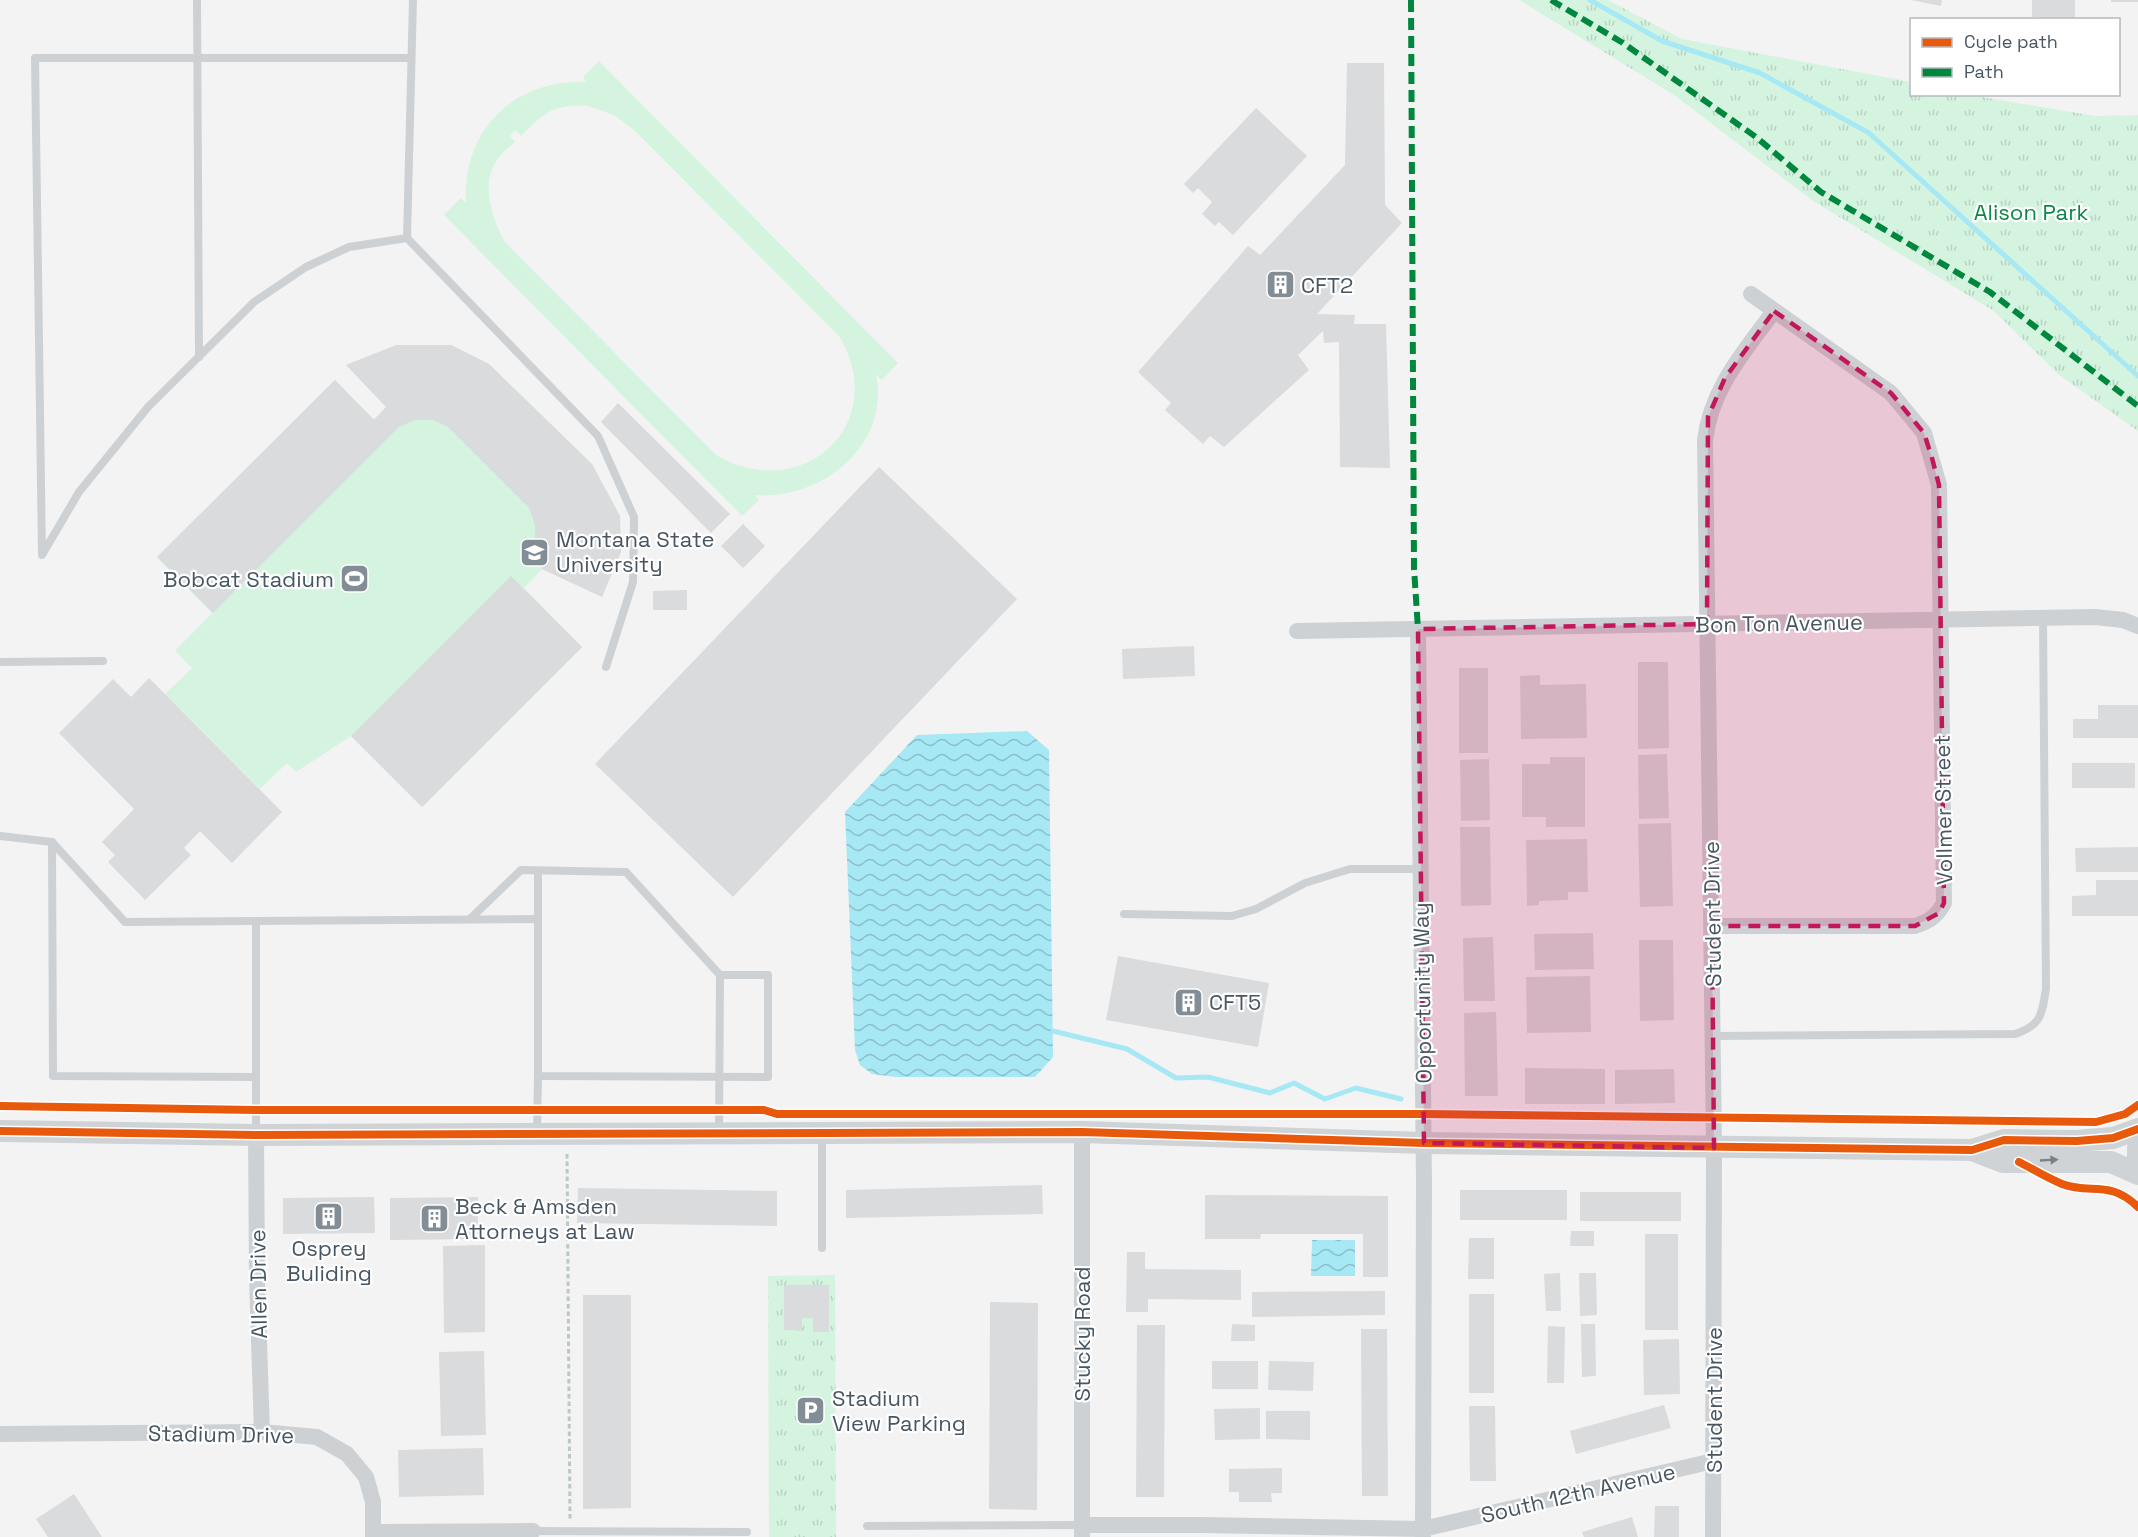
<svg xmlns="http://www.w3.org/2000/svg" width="2138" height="1537" viewBox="0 0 2138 1537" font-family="'Space Grotesk',sans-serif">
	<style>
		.grass { fill: url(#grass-tufts) }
		.garden { fill: #d5f4e0; fill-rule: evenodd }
		.water { fill: url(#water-waves) }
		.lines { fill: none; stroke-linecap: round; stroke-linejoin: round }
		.stream { stroke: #a7e8f5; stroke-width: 5 }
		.building { fill: #dadbdd }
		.path { stroke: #bbc8c3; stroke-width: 3; stroke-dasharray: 4.5 3; stroke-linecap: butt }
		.lane { stroke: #ced1d4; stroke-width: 8 }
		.street { stroke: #ced1d4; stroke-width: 16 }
		.secondary { stroke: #cfd3d5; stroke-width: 22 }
		.quiet { stroke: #00873e; stroke-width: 6; stroke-dasharray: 12 6; stroke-linecap: butt }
		.cycleway-casing { stroke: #fff; stroke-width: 11 }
		.cycleway { stroke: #e8590c; stroke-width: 8 }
		.oneway { fill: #77828a }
		.marked { fill: #c2185b; fill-opacity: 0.2; stroke: #c2185b; stroke-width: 4.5; stroke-dasharray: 12 8; stroke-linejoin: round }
		.labels { text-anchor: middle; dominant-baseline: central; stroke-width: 4.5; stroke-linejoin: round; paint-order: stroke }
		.park-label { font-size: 22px; fill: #0d8746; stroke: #fff }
		.poi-label { font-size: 22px; fill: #475662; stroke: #fff; text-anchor: start }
		.street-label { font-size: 22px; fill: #475662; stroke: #fff }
	</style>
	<defs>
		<pattern id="grass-tufts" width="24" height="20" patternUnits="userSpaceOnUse" patternTransform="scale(1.5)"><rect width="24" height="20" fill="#d5f4e0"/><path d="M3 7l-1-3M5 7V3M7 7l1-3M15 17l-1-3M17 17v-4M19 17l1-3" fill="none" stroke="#b8d3c3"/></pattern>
		<pattern id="water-waves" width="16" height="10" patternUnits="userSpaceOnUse" patternTransform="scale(1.5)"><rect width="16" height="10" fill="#a7e8f5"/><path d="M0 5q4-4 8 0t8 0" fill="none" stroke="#8abfca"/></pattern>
	</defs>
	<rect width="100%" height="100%" fill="#f3f3f3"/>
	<g class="grass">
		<path d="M1519,0H1608L1682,39L1911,82L1912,94L1971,95L2095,116L2138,115V431L2059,375L1994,311L1813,201L1674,95Z"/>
		<path d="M835,1275L836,1537H769L768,1276Z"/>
	</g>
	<g class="garden">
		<path d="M599,61L898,363L882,380L876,375C891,445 821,501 755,495L759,500L742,516L444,215L461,198L466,203C462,130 514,79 586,82L583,77ZM588,106L614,115L635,131L840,337C890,425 803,505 716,455L505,242C493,220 481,187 495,163C499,155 508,148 515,142L510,136L515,130L521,136C545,112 553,104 588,106Z"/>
		<path d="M396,345H451L489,364L592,464L620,516L621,552L602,597L542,569L524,588L582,647L422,807L351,736L296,772L287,763L260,789L165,694L192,668L175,651L212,613L157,557L335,380L374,419L386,407Z"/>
	</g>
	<g class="water">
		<path d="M1027,731L1049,750L1053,1057L1035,1077H896L872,1074L860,1065L855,1050L845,812L917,735Z"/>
		<path d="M1312,1240H1355V1276H1311Z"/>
	</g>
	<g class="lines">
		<g class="stream">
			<path d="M1590,0L1662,41L1760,73L1869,133L2138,376"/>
			<path d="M1053,1031L1127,1049L1176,1078L1208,1077L1270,1093L1294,1083L1325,1099L1356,1088L1401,1099"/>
		</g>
	</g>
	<g class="building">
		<path d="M1911,0H1942L1941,6Z"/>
		<path d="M2032,0H2075V19L2032,17Z"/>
		<rect x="2111" y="0" width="27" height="2"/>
		<path d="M1347,63H1384L1385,205L1402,223L1317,314L1355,315L1354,324H1386L1390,468L1340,467L1339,342L1324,343L1323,331L1298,355L1309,370L1224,447L1210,436L1203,444L1165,410L1171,403L1138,372L1248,246L1260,255L1345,165Z"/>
		<path d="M1256,108L1307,156L1233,235L1219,222L1215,226L1202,214L1212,202L1198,188L1193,193L1184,184Z"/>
		<path d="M396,345H451L489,364L592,464L620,516L621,552L602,597L542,569L550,546L535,544V525L529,508L448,427L433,420H415L399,427L213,613L157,557L335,380L374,420L386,407L346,365Z"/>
		<path d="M618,403L730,514L711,533L601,422Z"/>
		<path d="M879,467L1017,599L733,897L595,764Z"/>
		<path d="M743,524L765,546L743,568L721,546Z"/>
		<path d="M511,576L582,647L422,807L351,736Z"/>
		<path d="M687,590V610H653V591Z"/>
		<path d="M1194,646L1195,676L1123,679L1122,649Z"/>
		<path d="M1638,662H1668L1669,748L1638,749Z"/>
		<rect x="1459" y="668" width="29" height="85"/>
		<path d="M1540,675V685L1586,684L1587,738L1521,739L1520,676Z"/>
		<path d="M149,678L282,812L232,863L200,831L184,848L191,855L145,900L108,862L115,855L102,842L134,809L59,733L113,679L131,697Z"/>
		<path d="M2098,705H2138V738H2073V719H2098Z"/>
		<path d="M1667,754L1669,818L1639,819L1638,755Z"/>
		<path d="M1550,757H1585V827H1546V817H1522V764H1550Z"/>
		<path d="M1489,759L1490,820L1461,821L1460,760Z"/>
		<rect x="2072" y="763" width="63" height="25"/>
		<path d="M1671,823L1673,906L1640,907L1638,824Z"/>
		<path d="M1460,827H1490L1491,905L1461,906Z"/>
		<path d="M1587,839L1588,892H1568V900L1539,901V905L1527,906L1526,840Z"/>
		<path d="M2138,847V872H2076L2075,848Z"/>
		<path d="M2096,880H2138V916H2072V896L2096,895Z"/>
		<path d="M1593,933L1594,969L1535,970L1534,934Z"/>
		<path d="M1493,937L1495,1001H1464L1463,938Z"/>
		<path d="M1639,940H1673L1674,1020L1640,1021Z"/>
		<path d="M1118,956L1269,983L1258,1047L1106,1020Z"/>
		<path d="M1590,976L1591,1032L1527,1033L1526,977Z"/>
		<path d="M1496,1012L1498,1096H1465L1464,1013Z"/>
		<path d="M1525,1068L1605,1069V1104H1525Z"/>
		<path d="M1674,1069L1675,1103L1615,1104V1070Z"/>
		<path d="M1042,1185L1043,1214L846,1218V1190Z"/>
		<path d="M578,1188L777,1191V1226L577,1223Z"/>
		<rect x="1460" y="1190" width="107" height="30"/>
		<rect x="1580" y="1192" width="101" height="29"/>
		<path d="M1205,1195L1388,1196V1277H1363V1234H1261L1260,1239H1205Z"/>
		<path d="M374,1197L375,1233L283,1234V1198Z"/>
		<path d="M478,1197V1239L390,1240V1198Z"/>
		<path d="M1571,1231H1594V1246H1570Z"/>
		<rect x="1645" y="1234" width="33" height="96"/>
		<path d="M1469,1238H1494V1279H1468Z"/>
		<path d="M485,1245V1332L444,1333L443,1246Z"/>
		<path d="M1127,1252H1145V1269L1241,1270V1300L1148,1299V1312H1126Z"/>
		<path d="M1560,1273L1561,1311H1546L1544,1274Z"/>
		<path d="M1579,1273H1596L1597,1315L1580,1316Z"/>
		<path d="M784,1285H829V1332H813V1318H802V1330H784Z"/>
		<path d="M1385,1291V1315L1252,1317V1292Z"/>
		<rect x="1469" y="1294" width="25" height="99"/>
		<path d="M583,1295H631V1508L583,1509Z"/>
		<path d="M990,1302L1038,1303L1037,1510L989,1509Z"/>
		<path d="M1232,1324L1255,1325V1341H1231Z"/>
		<path d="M1581,1324H1595L1596,1376L1582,1377Z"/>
		<path d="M1137,1325H1165L1164,1497H1136Z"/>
		<path d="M1548,1326L1565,1327L1564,1383H1547Z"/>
		<path d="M1361,1329H1387L1388,1496H1362Z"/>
		<path d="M1679,1339L1680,1394L1644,1395L1643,1340Z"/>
		<path d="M484,1351L486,1435L441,1436L439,1352Z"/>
		<rect x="1212" y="1361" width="46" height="28"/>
		<path d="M1269,1361L1314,1362L1313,1391L1268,1390Z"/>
		<path d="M1664,1405L1671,1428L1576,1454L1570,1431Z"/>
		<path d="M1469,1406H1495L1496,1481H1470Z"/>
		<path d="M1260,1408V1439L1215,1440L1214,1409Z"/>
		<path d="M1266,1411H1310V1440L1266,1439Z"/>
		<path d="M483,1448L484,1495L399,1497L398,1450Z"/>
		<path d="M1282,1468V1493H1271L1272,1502H1239V1492H1229V1469Z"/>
		<path d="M74,1494L102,1537H48L36,1519Z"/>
		<path d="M1655,1506H1679V1537H1654Z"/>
		<path d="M1632,1517L1638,1537H1584L1582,1532Z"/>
	</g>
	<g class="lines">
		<path class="path" d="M567,1154L570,1519"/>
		<g class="lane">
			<path d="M197,0L199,357"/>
			<path d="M410,58H35L42,555L79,492L148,407L254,302L306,267L349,247L407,238L413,0"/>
			<path d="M407,238L598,436L634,517L633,582L606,667"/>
			<path d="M0,662L103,661"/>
			<path d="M0,836L52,842L125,922L538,919"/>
			<path d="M52,842L53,1076L256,1077"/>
			<path d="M538,871V1076L768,1077V975H720"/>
			<path d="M1124,914L1232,916L1256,909L1305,883L1350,869H1421"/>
			<path d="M470,919L521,870L626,872L720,975L719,1133"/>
			<path d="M256,922V1134"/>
			<path d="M1714,1036L2015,1034C2042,1025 2042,1014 2046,988L2043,618"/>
			<path d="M537,1133L538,1076"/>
			<path d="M822,1133V1248"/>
			<path d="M867,1526L1082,1525"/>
			<path d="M533,1531L747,1532"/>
		</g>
		<g class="street">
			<path d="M1418,629L1424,1181L1423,1537"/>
			<path d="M1297,631L2095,617L2123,620L2138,626"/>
			<path d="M1712,926H1915C1930,921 1937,916 1944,903L1939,485L1924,433L1891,393L1751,294"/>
			<path d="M1082,1132V1537"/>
			<path d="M256,1135L257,1280L262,1432"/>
			<path d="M0,1434L262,1432L317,1437L347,1454L366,1477L373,1502V1537"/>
			<path d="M1082,1525H1201L1423,1529L1713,1461"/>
			<path d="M373,1532L533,1531"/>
			<path d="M1713,1537L1714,1148L1705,440C1711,388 1745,351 1774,311"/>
		</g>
		<g class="secondary">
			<path d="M0,1131L256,1135L1082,1132L1424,1143L1972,1150L2004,1140L2077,1141L2113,1138L2138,1129"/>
			<path d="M2138,1148V1160"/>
			<path d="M1972,1150L2003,1162H2111L2138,1174"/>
		</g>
		<g class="quiet">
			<path d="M1411,0L1414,568L1418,629"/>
			<path d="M1551,0L1623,43L1756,137L1821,192L1990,292L2138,406"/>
		</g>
		<defs>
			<g id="cycleway">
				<path d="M0,1106L256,1110H764L777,1114H1424L2096,1122L2125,1114L2138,1105"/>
				<path d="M0,1131L256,1135L1082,1132L1424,1143L1972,1150L2004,1140L2077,1141L2113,1138L2138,1129"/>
				<path d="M2019,1162C2033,1169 2047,1178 2062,1184C2091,1195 2109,1179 2138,1207"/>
			</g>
		</defs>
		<use href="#cycleway" class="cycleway-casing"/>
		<use href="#cycleway" class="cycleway"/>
	</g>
	<defs><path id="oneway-solid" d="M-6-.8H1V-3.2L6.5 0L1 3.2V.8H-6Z" transform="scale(1.5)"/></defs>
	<use class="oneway" href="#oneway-solid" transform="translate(2049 1160) rotate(-3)"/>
	<path class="marked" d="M1774,311L1891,393L1924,433L1932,458L1939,485L1944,903L1939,913L1915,926H1712L1714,1148L1424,1143L1418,629L1707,624L1708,417L1725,378Z"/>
	<defs>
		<symbol id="building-square" viewBox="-11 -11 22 22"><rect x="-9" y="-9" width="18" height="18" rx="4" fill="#838d95" stroke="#fff"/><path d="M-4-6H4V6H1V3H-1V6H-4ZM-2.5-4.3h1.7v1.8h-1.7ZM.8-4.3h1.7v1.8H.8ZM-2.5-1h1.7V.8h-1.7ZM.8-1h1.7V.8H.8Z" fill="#fff"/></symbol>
		<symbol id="university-square" viewBox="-11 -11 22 22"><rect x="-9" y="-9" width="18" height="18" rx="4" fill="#838d95" stroke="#fff"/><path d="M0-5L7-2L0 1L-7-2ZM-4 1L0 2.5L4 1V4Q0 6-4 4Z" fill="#fff"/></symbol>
		<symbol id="stadium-square" viewBox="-11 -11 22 22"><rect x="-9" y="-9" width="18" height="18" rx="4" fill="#838d95" stroke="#fff"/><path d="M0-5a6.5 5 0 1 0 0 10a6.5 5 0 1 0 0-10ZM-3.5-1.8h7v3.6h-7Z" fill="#fff"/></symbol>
		<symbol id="parking-square" viewBox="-11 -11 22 22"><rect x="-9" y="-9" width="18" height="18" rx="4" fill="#838d95" stroke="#fff"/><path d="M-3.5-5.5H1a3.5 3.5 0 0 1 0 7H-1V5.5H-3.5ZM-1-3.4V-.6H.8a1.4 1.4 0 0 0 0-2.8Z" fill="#fff"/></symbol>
	</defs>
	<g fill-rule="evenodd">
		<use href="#building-square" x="1264" y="268" width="33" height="33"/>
		<use href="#university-square" x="518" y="536" width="33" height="33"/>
		<use href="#stadium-square" x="338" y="562" width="33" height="33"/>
		<use href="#building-square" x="1172" y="986" width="33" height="33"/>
		<use href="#building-square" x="312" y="1200" width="33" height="33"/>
		<use href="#building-square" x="418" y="1202" width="33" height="33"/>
		<use href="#parking-square" x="794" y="1394" width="33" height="33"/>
	</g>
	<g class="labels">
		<g class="park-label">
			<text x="2031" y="212">Alison Park</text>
		</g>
		<g class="poi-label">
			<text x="1301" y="285">CFT2</text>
			<text x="556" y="539">Montana State<tspan x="556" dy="25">University</tspan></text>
			<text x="334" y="579" text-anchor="end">Bobcat Stadium</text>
			<text x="1209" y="1002">CFT5</text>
			<text x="455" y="1206">Beck &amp; Amsden<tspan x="455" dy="25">Attorneys at Law</tspan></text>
			<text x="329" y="1248" text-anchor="middle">Osprey<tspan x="329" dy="25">Buliding</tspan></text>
			<text x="832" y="1398">Stadium<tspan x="832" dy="25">View Parking</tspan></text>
		</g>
		<g class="street-label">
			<text transform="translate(1779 623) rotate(-1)">Bon Ton Avenue</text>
			<text transform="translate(1943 810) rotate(-91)">Vollmer Street</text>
			<text transform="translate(1712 914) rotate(-91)">Student Drive</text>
			<text transform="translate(1422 993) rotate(-91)">Opportunity Way</text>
			<text transform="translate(258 1284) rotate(-91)">Allen Drive</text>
			<text transform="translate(1082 1334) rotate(-90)">Stucky Road</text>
			<text transform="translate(1714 1400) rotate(-90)">Student Drive</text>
			<text transform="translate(221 1434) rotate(1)">Stadium Drive</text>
			<text transform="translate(1578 1493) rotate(-13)">South 12th Avenue</text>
		</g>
	</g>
	<rect x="1910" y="18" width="210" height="78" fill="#ffffff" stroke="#b5bbc0" stroke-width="1.5"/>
	<rect x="1922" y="38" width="30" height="9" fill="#e8590c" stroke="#b5bbc0" stroke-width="1.5"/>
	<text x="1964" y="48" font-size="18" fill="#475662">Cycle path</text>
	<rect x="1922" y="68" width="30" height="9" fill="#00873e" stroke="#b5bbc0" stroke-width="1.5"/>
	<text x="1964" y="78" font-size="18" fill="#475662">Path</text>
</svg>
